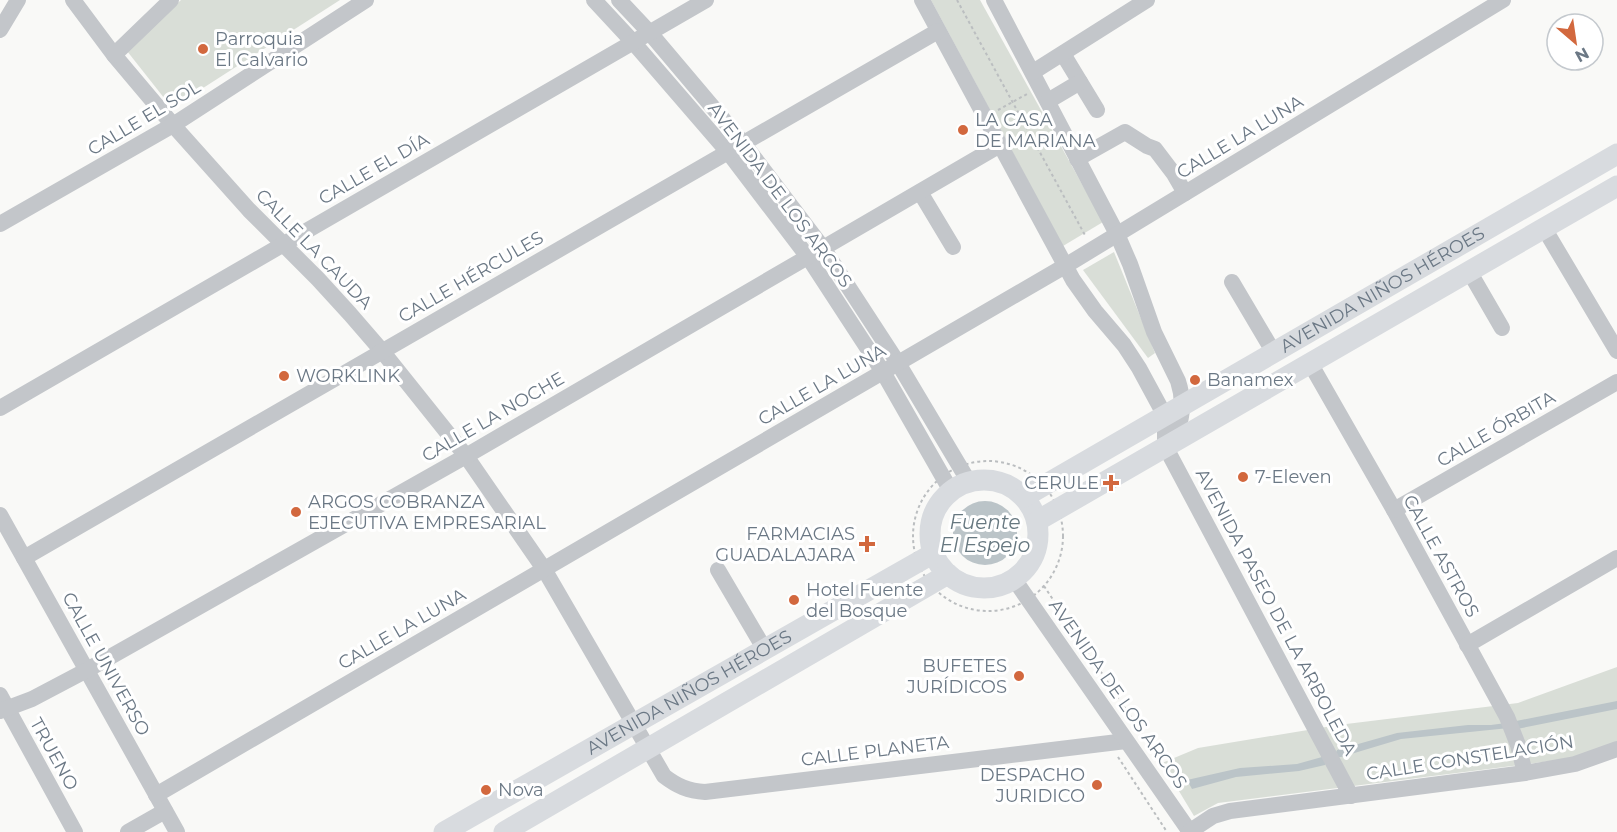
<svg xmlns="http://www.w3.org/2000/svg" width="1617" height="832" viewBox="0 0 1617 832" font-family="Montserrat,sans-serif">
	<style>
		.green { fill: #d9ded7 }
		.water { fill: #bbc4c8 }
		.lines { fill: none; stroke-linecap: round; stroke-linejoin: round }
		.path { stroke: #bbbec0; stroke-width: 2; stroke-dasharray: 3 3; stroke-linecap: butt }
		.minor { stroke: #c3c6ca; stroke-width: 16 }
		.major { stroke: #d8dbdf; stroke-width: 21 }
		.poi-dot { fill: #d2683e; stroke: #fff; stroke-width: 2 }
		.labels { text-anchor: middle; dominant-baseline: central; stroke-width: 6; stroke-linejoin: round; paint-order: stroke }
		.poi-label { font-size: 18px; fill: #6b7885; stroke: #fff; text-anchor: start }
		.street-label { font-size: 18px; fill: #6b7885; stroke: #fff }
		.water-label { font-size: 20px; font-style: italic; fill: #677880; stroke: #fff }
	</style>
	<rect width="100%" height="100%" fill="#f9f9f7"/>
	<g class="green">
		<path d="M181,0H340L172,108L127,51Z"/>
		<path d="M931,0H980L1103,222L1063,246Z"/>
		<path d="M1114,252L1155,353L1148,358L1083,270Z"/>
		<path d="M1617,667V743L1574,757L1551,761L1218,803L1194,816L1162,763L1198,748L1338,725L1518,703Z"/>
	</g>
	<g class="water">
		<circle cx="985" cy="533" r="32"/>
		<path d="M1617,701V709L1517,729L1516,721Z"/>
		<path d="M1506,723L1509,728L1401,739L1341,757H1334L1337,750L1397,733L1468,725H1491Z"/>
		<path d="M1322,757L1326,759L1325,765L1299,771L1236,777L1192,789L1187,780L1240,768L1297,764Z"/>
	</g>
	<g class="lines">
		<g class="path">
			<path d="M957,0L1086,237"/>
			<path d="M998,110L1027,94"/>
			<circle cx="988" cy="536" r="75"/>
			<path d="M1044,586L1162,764"/>
			<path d="M1118,757L1167,832"/>
		</g>
		<g class="minor">
			<path d="M73,0L114,55L173,125L249,210L318,279L350,314L382,351L466,456L544,569L664,776C677,786 688,791 705,792L1126,741"/>
			<path d="M594,0L633,42L728,152L808,257L883,372L951,491"/>
			<path d="M619,0L650,33L743,143L823,248L898,363L969,482"/>
			<path d="M922,0L1073,280L1095,311L1124,345L1139,368L1165,416V446L1351,796"/>
			<path d="M994,0L1117,234L1130,264L1154,332L1178,381C1183,396 1184,415 1177,429C1174,435 1169,440 1166,446"/>
			<path d="M0,30L18,0"/>
			<path d="M1063,54L1097,110"/>
			<path d="M114,55L171,0"/>
			<path d="M1033,72L1147,0"/>
			<path d="M1048,101L1080,82"/>
			<path d="M1077,159L1125,132L1147,146L1155,149L1174,174L1185,193"/>
			<path d="M920,192L953,247"/>
			<path d="M0,224L173,125L366,0"/>
			<path d="M1544,228L1617,351"/>
			<path d="M1469,271L1502,328"/>
			<path d="M1232,282L1274,353"/>
			<path d="M1310,363L1394,510L1507,717L1518,745L1525,773"/>
			<path d="M0,408L706,0"/>
			<path d="M1394,510L1617,382"/>
			<path d="M0,515L177,832"/>
			<path d="M24,558L938,31"/>
			<path d="M718,570L765,650"/>
			<path d="M1014,579L1190,832"/>
			<path d="M1467,645L1617,558"/>
			<path d="M0,695L75,832"/>
			<path d="M0,711L32,699L87,670L466,456L1000,145"/>
			<path d="M156,795L1065,266L1503,0"/>
			<path d="M128,832L165,811"/>
			<path d="M1189,832L1213,816L1230,811L1525,773L1575,764L1617,749"/>
		</g>
		<g class="major">
			<circle cx="984" cy="534" r="54"/>
			<path id="s1" d="M1024,497L1617,154"/>
			<path d="M1037,521L1617,186"/>
			<path id="s2" d="M444,832L934,553"/>
			<path d="M504,832L948,574"/>
		</g>
	</g>
	<g class="poi-dot">
		<circle cx="203" cy="49" r="6"/>
		<circle cx="963" cy="130" r="6"/>
		<circle cx="284" cy="376" r="6"/>
		<circle cx="1195" cy="380" r="6"/>
		<circle cx="1243" cy="477" r="6"/>
		<path d="M1108 474h6v6h6v6h-6v6h-6v-6h-6v-6h6z"/>
		<circle cx="296" cy="512" r="6"/>
		<path d="M864 535h6v6h6v6h-6v6h-6v-6h-6v-6h6z"/>
		<circle cx="794" cy="600" r="6"/>
		<circle cx="1019" cy="676" r="6"/>
		<circle cx="1097" cy="785" r="6"/>
		<circle cx="486" cy="790" r="6"/>
	</g>
	<g class="labels">
		<g class="poi-label">
			<text x="215" y="39">Parroquia<tspan x="215" dy="21">El Calvario</tspan></text>
			<text x="975" y="120">LA CASA<tspan x="975" dy="21">DE MARIANA</tspan></text>
			<text x="296" y="376">WORKLINK</text>
			<text x="1207" y="380">Banamex</text>
			<text x="1255" y="477">7-Eleven</text>
			<text x="1099" y="483" text-anchor="end">CERULE</text>
			<text x="308" y="502">ARGOS COBRANZA<tspan x="308" dy="21">EJECUTIVA EMPRESARIAL</tspan></text>
			<text x="855" y="534" text-anchor="end">FARMACIAS<tspan x="855" dy="21">GUADALAJARA</tspan></text>
			<text x="806" y="590">Hotel Fuente<tspan x="806" dy="21">del Bosque</tspan></text>
			<text x="1007" y="666" text-anchor="end">BUFETES<tspan x="1007" dy="21">JURÍDICOS</tspan></text>
			<text x="1085" y="775" text-anchor="end">DESPACHO<tspan x="1085" dy="21">JURIDICO</tspan></text>
			<text x="498" y="790">Nova</text>
		</g>
		<g class="street-label">
			<text transform="translate(144 118) rotate(-31)">CALLE EL SOL</text>
			<text transform="translate(1240 137) rotate(-31)">CALLE LA LUNA</text>
			<text transform="translate(374 169) rotate(-30)">CALLE EL DÍA</text>
			<text transform="translate(780 195) rotate(53)">AVENIDA DE LOS ARCOS</text>
			<text transform="translate(314 249) rotate(46)">CALLE LA CAUDA</text>
			<text transform="translate(471 277) rotate(-30)">CALLE HÉRCULES</text>
			<text stroke="none"><textPath href="#s1" startOffset="414">AVENIDA NIÑOS HÉROES</textPath></text>
			<text transform="translate(822 385) rotate(-30)">CALLE LA LUNA</text>
			<text transform="translate(493 417) rotate(-30)">CALLE LA NOCHE</text>
			<text transform="translate(1496 429) rotate(-30)">CALLE ÓRBITA</text>
			<text transform="translate(1441 556) rotate(61)">CALLE ASTROS</text>
			<text transform="translate(1276 612) rotate(62)">AVENIDA PASEO DE LA ARBOLEDA</text>
			<text transform="translate(402 629) rotate(-30)">CALLE LA LUNA</text>
			<text transform="translate(106 664) rotate(61)">CALLE UNIVERSO</text>
			<text stroke="none"><textPath href="#s2" startOffset="282">AVENIDA NIÑOS HÉROES</textPath></text>
			<text transform="translate(1118 694) rotate(55)">AVENIDA DE LOS ARCOS</text>
			<text transform="translate(875 751) rotate(-7)">CALLE PLANETA</text>
			<text transform="translate(54 754) rotate(61)">TRUENO</text>
			<text transform="translate(1470 758) rotate(-9)">CALLE CONSTELACIÓN</text>
		</g>
		<g class="water-label">
			<text x="985" y="522">Fuente<tspan x="985" dy="23">El Espejo</tspan></text>
		</g>
	</g>
	<g transform="translate(1575 42) rotate(151)"><circle r="28" fill="#ffffff" stroke="#c4c9ce" stroke-width="1.5"/>
	<path d="M0-4.5L10 22L0 15L-10 22Z" fill="#d2683e"/>
	<text y="-9" font-size="16" font-weight="bold" text-anchor="middle" fill="#6b7885">N</text>
	</g>
</svg>
